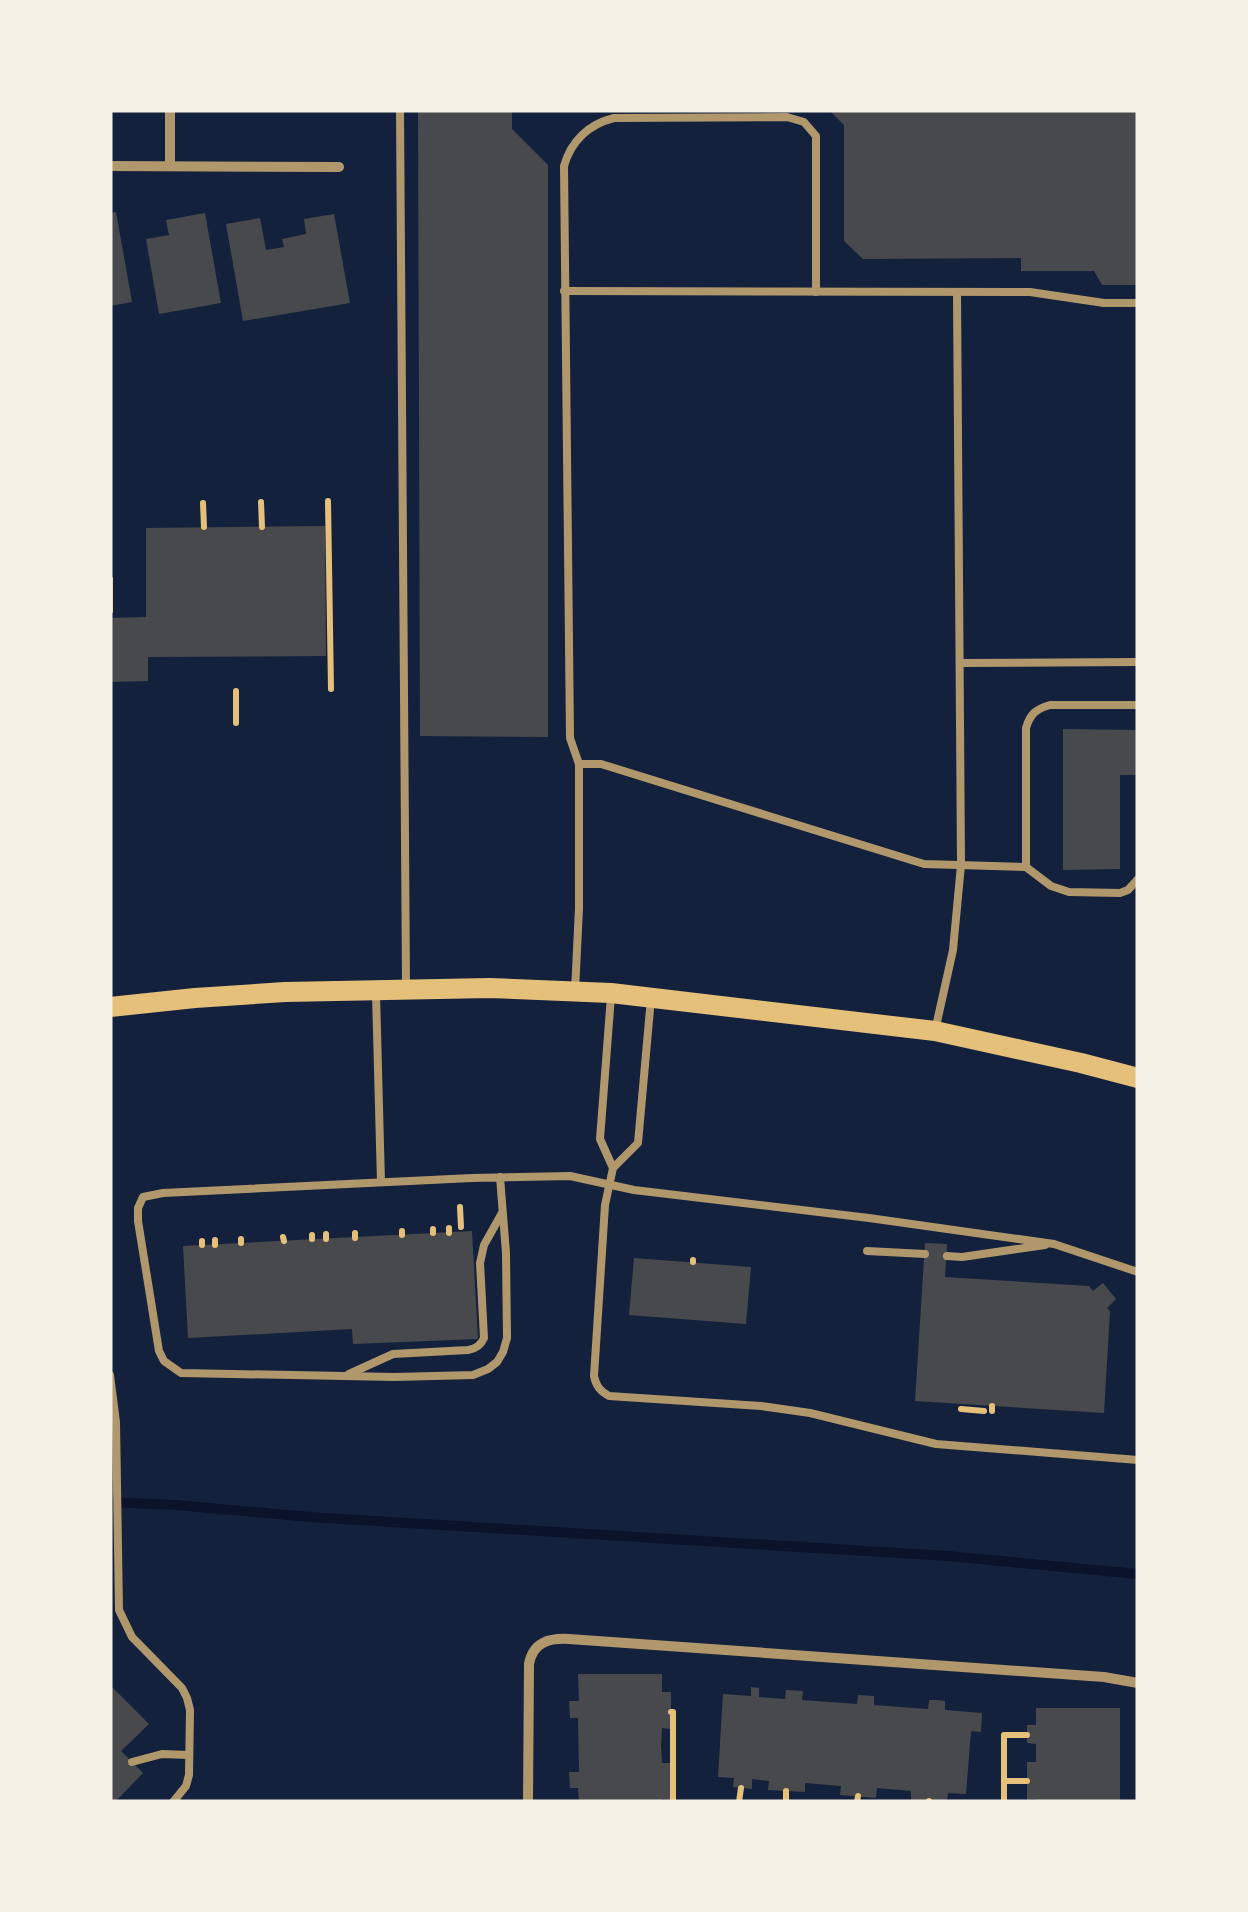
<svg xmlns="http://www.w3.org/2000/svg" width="1248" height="1912" viewBox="0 0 1248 1912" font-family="'Work Sans',sans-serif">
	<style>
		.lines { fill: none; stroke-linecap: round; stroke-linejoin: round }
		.stream { stroke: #0b132b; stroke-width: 10 }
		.building { fill: #48494c }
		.path { stroke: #e5c07b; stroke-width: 6 }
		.service { stroke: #b1986c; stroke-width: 8 }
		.minor { stroke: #b1986c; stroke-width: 10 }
		.secondary { stroke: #e5c07b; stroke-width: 20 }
	</style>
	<rect width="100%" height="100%" fill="#14213d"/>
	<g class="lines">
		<path class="stream" d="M110,1502L176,1505L310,1517L948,1556L1138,1574"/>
	</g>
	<g class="building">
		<path d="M418,110H512V129L548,165V737L420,736Z"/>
		<path d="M829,110H1138V285H1102L1094,271H1021V258L863,259L844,241V125Z"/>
		<path d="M116,212L132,302L110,306V213Z"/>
		<path d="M205,213L221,303L159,314L146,239L169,235L166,220Z"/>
		<path d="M334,214L350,303L243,321L226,224L260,218L266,250L284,247L282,239L306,234L304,219Z"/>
		<path d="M325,526L326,656L148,657V681L110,682V618L146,617V528Z"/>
		<path d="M1063,729L1138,730V775H1120V869L1063,870Z"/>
		<path d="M472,1231L478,1339L353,1344L352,1329L188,1338L183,1246Z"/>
		<path d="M925,1243L947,1244L945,1277L1089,1286L1093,1291L1103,1283L1116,1299L1107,1308L1110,1311L1104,1413L915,1401Z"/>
		<path d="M634,1258L751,1267L746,1324L629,1315Z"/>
		<path d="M578,1674H662V1692H671V1729L662,1728L661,1745L662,1763H671V1800L662,1799L661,1802H579L578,1788H570L569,1772H579L578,1718H570L569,1701H579Z"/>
		<path d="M110,1685L149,1724L121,1751L143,1773L115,1802H110Z"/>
		<path d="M751,1687L759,1688V1697L785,1699L786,1690L803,1691L802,1700L857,1704L858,1695L874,1696V1705L928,1709L929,1700H937L945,1701V1710L982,1713L981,1732L971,1731L966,1794L948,1793L947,1802L911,1800V1791L877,1788L876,1798L840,1795L841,1786L805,1783V1792L768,1790L769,1781L752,1779V1789L733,1787L734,1778L718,1777L723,1694L751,1696Z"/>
		<path d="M1036,1708H1120V1802H1036V1799L1027,1800V1762H1036V1744L1027,1743V1725H1036Z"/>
	</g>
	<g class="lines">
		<g class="path">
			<path d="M328,501L331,689"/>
			<path d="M261,502L262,527"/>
			<path d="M203,503L204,527"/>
			<path d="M110,579V611"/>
			<path d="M236,691V723"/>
			<path d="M460,1207L461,1227"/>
			<path d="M449,1228V1233"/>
			<path d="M433,1229V1233"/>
			<path d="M402,1231V1235"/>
			<path d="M326,1234V1239"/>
			<path d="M312,1235V1239"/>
			<path d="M283,1237L284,1241"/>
			<path d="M355,1238V1233"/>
			<path d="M241,1239V1243"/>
			<path d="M202,1241V1245"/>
			<path d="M215,1245V1240"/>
			<path d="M693,1262V1260"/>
			<path d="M961,1409L984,1411"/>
			<path d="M992,1411V1406"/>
			<path d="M671,1712H673V1802"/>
			<path d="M1004,1781H1027"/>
			<path d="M739,1802L741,1788"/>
			<path d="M786,1802V1791"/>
			<path d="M857,1802L858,1796"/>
			<path d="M929,1802V1801"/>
			<path d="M1004,1802V1735H1027"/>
		</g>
		<g class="service">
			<path d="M400,110L406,985"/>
			<path d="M564,291L1030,292L1104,303H1138"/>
			<path d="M960,663L1138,662"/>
			<path d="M579,764H601L924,864L1026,867L1051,886L1069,892L1120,893L1128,890L1138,879"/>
			<path d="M1026,867V728C1030,714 1036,709 1050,705H1138"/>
			<path d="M575,991L579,908V764L570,738L564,166C571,141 589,124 614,118L787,117L804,122L816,136V292"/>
			<path d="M376,994L381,1182"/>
			<path d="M611,996L600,1139L613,1168"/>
			<path d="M651,998L638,1143L613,1168L605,1205L594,1376C596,1386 600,1391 609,1396L761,1406L810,1413L936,1444L1138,1460"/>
			<path d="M935,1031L953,950L961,865L957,292"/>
			<path d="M500,1177L506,1253L507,1338L503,1352L497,1362L488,1369L473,1375L395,1377L181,1373L164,1361L159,1351L138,1221V1208L143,1197L163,1193L472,1178L570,1176L634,1190L869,1218L1054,1244L1138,1272"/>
			<path d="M867,1251L925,1254"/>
			<path d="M947,1256L962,1257L1045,1245"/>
			<path d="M349,1374L393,1354L468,1350C476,1349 481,1345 484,1338L480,1263L484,1245L502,1213"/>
			<path d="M110,1375L116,1422L119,1610L132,1637L182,1688L187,1698L190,1710L189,1775L186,1786L173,1802"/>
			<path d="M132,1762L162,1754L189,1755"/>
		</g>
		<g class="minor">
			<path d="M110,166L339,167"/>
			<path d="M170,166V110"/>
			<path d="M528,1802L529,1664C533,1642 549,1638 569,1639L1104,1677L1138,1683"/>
		</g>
		<path class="secondary" d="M110,1007L195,998L285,992L490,988L611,993L935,1031L1081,1063L1138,1078"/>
	</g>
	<rect width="1248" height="1912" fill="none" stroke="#f6f1e7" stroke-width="225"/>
</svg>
